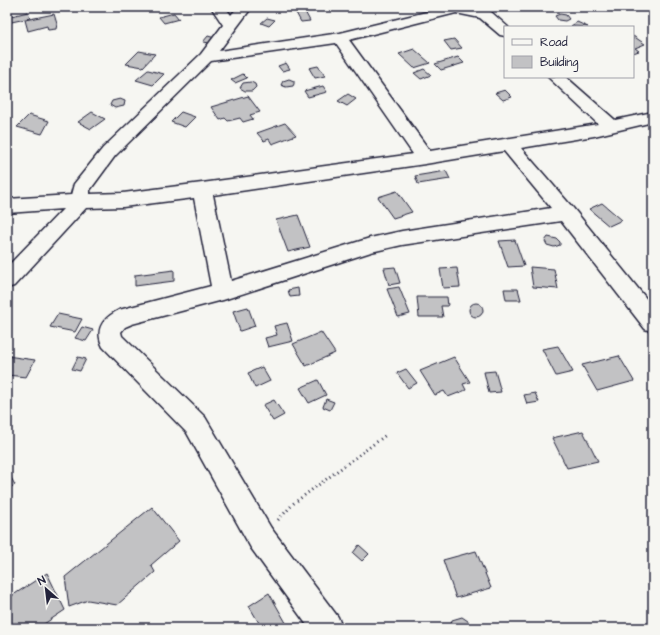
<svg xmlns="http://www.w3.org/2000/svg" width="660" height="635" viewBox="0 0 660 635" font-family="'Architects Daughter',sans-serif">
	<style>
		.building { fill: #c2c2c4; stroke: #22223b }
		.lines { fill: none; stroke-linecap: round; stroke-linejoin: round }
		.minor-casing { stroke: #22223b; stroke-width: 3 }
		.path { stroke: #22223b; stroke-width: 3; stroke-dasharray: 1 3.5; stroke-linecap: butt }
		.minor { fill: #f6f6f2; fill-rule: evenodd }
	</style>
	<rect width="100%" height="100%" fill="#f6f6f2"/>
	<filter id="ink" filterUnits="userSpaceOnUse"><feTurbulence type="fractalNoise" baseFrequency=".025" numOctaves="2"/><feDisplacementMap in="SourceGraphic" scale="8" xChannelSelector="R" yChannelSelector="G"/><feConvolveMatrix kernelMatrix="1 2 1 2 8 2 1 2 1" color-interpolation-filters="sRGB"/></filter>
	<g filter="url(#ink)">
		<g class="building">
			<path d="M303,8L310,21L301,22L294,9Z"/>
			<path d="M28,12L30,18L7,23V17Z"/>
			<path d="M174,13L179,19L164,23L159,17Z"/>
			<path d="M54,14L57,24L56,29L48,30L47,26L28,31L25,20Z"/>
			<path d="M560,14L566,15L569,19L565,21L558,20L555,16Z"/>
			<path d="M267,18L275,20L269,26L261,23Z"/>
			<path d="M577,22L588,27L571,26Z"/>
			<path d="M208,36L215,38L210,43L203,42Z"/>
			<path d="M633,36L645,44L635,48L639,51L633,53Z"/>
			<path d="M454,39L462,48L451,50L444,41Z"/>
			<path d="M414,49L430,63L414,68L399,54Z"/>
			<path d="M139,51L155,54L143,67L126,64Z"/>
			<path d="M458,57L464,63L441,70L435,64Z"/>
			<path d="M286,63L290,69L282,71L278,66Z"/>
			<path d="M318,66L325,76L315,78L309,68Z"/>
			<path d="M424,69L431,75L421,79L414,73Z"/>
			<path d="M148,70L164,74L153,85L136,80Z"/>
			<path d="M243,74L247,78L235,83L231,80Z"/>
			<path d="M289,79L294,81V84L293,86L286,87L281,85L283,81Z"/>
			<path d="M243,83L251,82L255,84L256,87L252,91H245L240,88Z"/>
			<path d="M323,86L327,92L308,97L304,91Z"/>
			<path d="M505,90L512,97L503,100L495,93Z"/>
			<path d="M348,94L356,99L347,106L338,101Z"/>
			<path d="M248,96L260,112L250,115L253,119L243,122L240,118L228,121L225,118L220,120L211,107Z"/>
			<path d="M120,99L125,101L124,106L115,108L110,105L112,101Z"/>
			<path d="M92,112L105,119L91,129L78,122Z"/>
			<path d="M181,112L195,117L185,127L171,122Z"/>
			<path d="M29,115L49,121L42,134L17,127Z"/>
			<path d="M285,123L296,135L272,144L269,139L264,141L257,133Z"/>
			<path d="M446,171L450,179L418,184L415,176Z"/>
			<path d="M397,191L412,212L393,218L378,197Z"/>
			<path d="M602,203L622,220L609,226L589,209Z"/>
			<path d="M298,215L310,247L288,252L276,220Z"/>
			<path d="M548,237L557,239L560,242V245L554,247L547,245L545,241Z"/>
			<path d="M515,240L524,266L508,267L499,241Z"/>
			<path d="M395,267L400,283L389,285L384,268Z"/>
			<path d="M530,267L554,269L558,289L533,287Z"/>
			<path d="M457,268L460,287L443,288L440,269Z"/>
			<path d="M174,270V281L135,286V275Z"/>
			<path d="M399,287L410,314L398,317L387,289Z"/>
			<path d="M298,288L299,296L290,297L288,290Z"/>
			<path d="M504,289H518L521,300H506Z"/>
			<path d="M417,297H447L448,306H441L443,317H419Z"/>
			<circle cx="476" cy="310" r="7"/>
			<path d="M248,307L255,326L240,331L233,311Z"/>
			<path d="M58,314L82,319L75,332L50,327Z"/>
			<path d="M287,323L293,341L268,347L265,338L277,335L274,326Z"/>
			<path d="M82,327L93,330L86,341L75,338Z"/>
			<path d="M321,332L335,353L306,366L293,344Z"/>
			<path d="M558,346L573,372L556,376L542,349Z"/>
			<path d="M7,356L35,360L26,377L7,375Z"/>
			<path d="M619,356L634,381L597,391L582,365Z"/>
			<path d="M78,357L86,359L80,371L72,369Z"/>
			<path d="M454,357L470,382L463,384L466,390L448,397L444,391L435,395L420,371Z"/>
			<path d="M262,367L270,381L255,388L248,373Z"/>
			<path d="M406,369L417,383L408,388L397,373Z"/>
			<path d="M495,371L501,392L489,393L484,372Z"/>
			<path d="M318,380L326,395L309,403L300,388Z"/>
			<path d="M535,393L539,402L527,404L524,395Z"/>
			<path d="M326,399L334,402L330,410L323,407Z"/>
			<path d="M274,400L284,415L273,421L263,405Z"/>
			<path d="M583,431L598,461L567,468L552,438Z"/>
			<path d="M7,470L15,485L7,489Z"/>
			<path d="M152,507L179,541L151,565L155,572L117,605L88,600L69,607L65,577Z"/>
			<path d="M359,545L369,554L362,561L353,553Z"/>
			<path d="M476,551L491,588L456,598L443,560Z"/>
			<path d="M47,573L65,610L44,624L46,628H7V599Z"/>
			<path d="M269,593L289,628H262L249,606Z"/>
			<path d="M462,617L468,621L471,628H450L452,620Z"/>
		</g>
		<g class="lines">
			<defs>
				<path id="minor" d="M211,7H225L231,15L238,7H252L219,51L340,33L447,7H469L490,11L508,27H505V36L500,35L480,18L456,13L349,40L430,151L598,124L548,77H566L615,120L653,112V122L594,136L521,148L573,208L653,307V332L645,329L561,221L402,245L371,252L223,300L132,324L125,327L121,332L122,336L205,417L271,528L338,617L342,628H309L251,548L187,433L103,347C94,329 103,318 119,310L211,286L194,198L123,207L86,208L14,286L7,288V267L63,209L7,213V199L71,195L74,184L103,148L201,54L223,25ZM336,43L413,154L202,183L123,193L90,194V190L115,156L211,61ZM504,151L551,208L402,231L370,238L231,281L213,195L425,164Z"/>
			</defs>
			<use href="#minor" class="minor-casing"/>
			<path class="path" d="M278,520L294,503L386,435"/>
			<use href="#minor" class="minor"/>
		</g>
	</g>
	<rect width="660" height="635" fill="none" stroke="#f6f6f2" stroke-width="24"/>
	<rect x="12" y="12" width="636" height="611" fill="none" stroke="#22223b" stroke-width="1.5" filter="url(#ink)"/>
	<rect x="504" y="26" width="130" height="52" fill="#f6f6f2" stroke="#a1a1a9"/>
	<rect x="512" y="39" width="20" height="6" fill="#f6f6f2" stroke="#a1a1a9"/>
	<text x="540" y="46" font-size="12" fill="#22223b">Road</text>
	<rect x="512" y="56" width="20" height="12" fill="#c2c2c4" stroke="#a1a1a9"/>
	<text x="540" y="66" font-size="12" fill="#22223b">Building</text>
	<g transform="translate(46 589) rotate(332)" stroke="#f6f6f2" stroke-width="3" paint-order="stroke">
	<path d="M0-3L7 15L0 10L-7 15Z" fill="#22223b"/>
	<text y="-6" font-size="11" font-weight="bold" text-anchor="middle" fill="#22223b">N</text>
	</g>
</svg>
